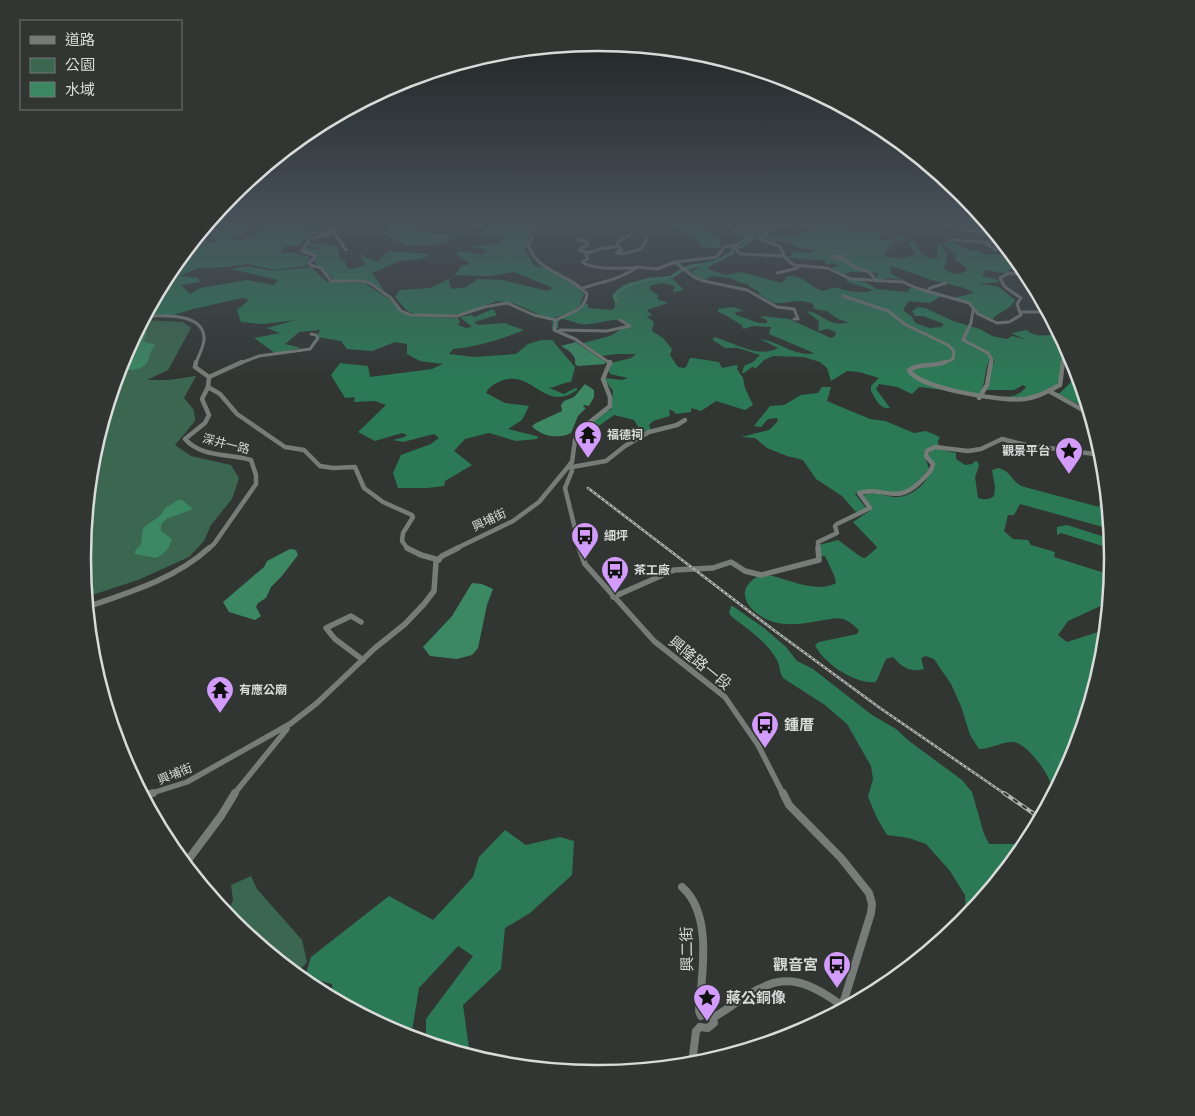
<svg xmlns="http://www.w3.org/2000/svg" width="1195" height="1116" viewBox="0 0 1195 1116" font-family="Roboto,'Noto Sans TC',sans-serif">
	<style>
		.green { fill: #3b6750 }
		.forest { fill: #2b7a55 }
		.water { fill: #3b8862 }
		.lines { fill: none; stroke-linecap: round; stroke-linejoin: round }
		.stream { stroke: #3b8862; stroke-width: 1 }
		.river { fill: #3b8862; fill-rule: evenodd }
		.minor-far3 { stroke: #767c78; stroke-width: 3 }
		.minor-far2 { stroke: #767c78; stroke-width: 4.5 }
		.minor-far1 { stroke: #767c78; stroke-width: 5.5 }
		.minor { stroke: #767c78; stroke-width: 8 }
		.rail-far1-casing { stroke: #b0b4b2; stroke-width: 2.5 }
		.rail-casing { stroke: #b0b4b2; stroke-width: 4 }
		.rail-far1 { stroke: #313633; stroke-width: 1; stroke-dasharray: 2.5; stroke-linecap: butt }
		.rail { stroke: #313633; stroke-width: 2; stroke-dasharray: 5.5; stroke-linecap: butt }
		.labels { text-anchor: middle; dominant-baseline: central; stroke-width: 4; stroke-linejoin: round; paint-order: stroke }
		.poi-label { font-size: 12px; font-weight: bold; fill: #d8dbd9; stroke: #313633; text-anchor: start }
		.street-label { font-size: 12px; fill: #d8dbd9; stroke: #313633 }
		.near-street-label { font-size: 15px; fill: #d8dbd9; stroke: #313633 }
		.near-poi-label { font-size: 15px; font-weight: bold; fill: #d8dbd9; stroke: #313633; text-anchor: start }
		.rim { fill: none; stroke: #d8dbd9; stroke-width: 2.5 }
	</style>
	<rect width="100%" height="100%" fill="#313633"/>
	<g class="green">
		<path d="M723,222H775L747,236H737Z"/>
		<path d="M143,320L183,322L191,328L168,370L147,380H169L196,376L184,398L194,410L195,421L175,445L191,456L231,465L239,478L232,499L211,525L204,541L189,557L138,580L86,597L82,558L92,457L121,360Z"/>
		<path d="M251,876L257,889L302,940L307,962L296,974L233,922L227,915L233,900L231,885Z"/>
	</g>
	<g class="forest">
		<path d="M266,222H290L302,225V229H321L327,233L308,237L298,246H285L280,253H296L310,257L306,266L274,270L249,264L226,267L198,268L180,276L198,278L200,282L181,285L190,294L200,288L247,280L274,285L278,280L231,269L249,266L273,271L311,267L327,282L364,283L391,300L401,313L411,316L458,318L460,322L458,325L466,328L472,327L460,317L472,315L474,317L493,309L497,315L474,322L478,325L504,323L524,330C502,339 476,347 453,349L449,354L474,357L516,354L528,344L541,340H552L575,367L571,382C564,382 556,387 549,388L564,394L575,388L578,389C545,415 533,368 501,381C494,384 490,386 486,393L505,403L529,406L522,420L508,429L536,436L538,437L537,439L516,441L489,433L465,439L454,451L472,465L445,481L444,486L427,488H398L393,473L401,455L431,444L439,438L434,434L403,442L393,440L405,437L407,435L402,433L375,441L358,432L386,405L375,401L354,402L355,397L345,398L331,375L340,363L368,366L370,377L432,369L443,364L420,361L407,354V344L395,342L372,351L347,349L341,341L317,337L320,330L299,332L285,344L301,348L275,353L254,338L280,333L267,328L296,320L262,324L241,322L237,310L249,300L242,298L193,309L173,315H146L159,290L173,281L167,275L169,271L197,237L210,243L220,241L209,235L222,226L245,225L250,229L233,240H239L264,230Z"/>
		<path d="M420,222H431L413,228L436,235L448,234L457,236C434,252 408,244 386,230L388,226Z"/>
		<path d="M443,222H536L538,225L526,233L528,239L525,251L535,266L547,269L577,285L584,295L579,306L572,312L553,318L543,316L513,303L497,301L468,312L450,315L414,314L406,310L395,297L400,290L430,288L451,278L449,282L452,289L466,287L478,279L503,280L547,291L553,288L514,272L490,276L455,275L461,266L470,264L455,253L460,251L482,255L488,250L472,247L499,243L504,238L479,236L486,229L479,230L470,227L475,222Z"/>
		<path d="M652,222H719L701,226L709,231V235L720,238V247L711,248L699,245V240L679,229Z"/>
		<path d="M795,222L813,226L811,222C816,222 818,224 822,225C826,226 831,224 834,224C852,226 857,239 875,229L867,225L874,226L879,229L880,241L906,235L904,241H896L888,246L894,248L886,250L884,255C893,260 907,259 916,254L908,242L914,241C920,254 923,258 937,259V246L939,244C949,252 948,259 944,269C952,274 957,276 966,271L967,268L955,260L956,255L941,243L953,242L970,251L977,250L984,255L1001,254L999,251C1009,250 1013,256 1019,263L1005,273L985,270L982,276L999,280L997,283H978L999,287L1015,300C1008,312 1001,309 992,320L981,315L970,303L954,298L974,293L965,288L932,280L891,266L890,273L903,280L885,278L882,281L876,280L878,273L850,272L844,275L831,268L839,266L835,263L826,265L825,260L787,258L786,256H791L794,252L812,253L814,250L796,247L789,242L766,241L765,235L769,232L768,237L779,238L780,236L771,233C782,236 803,238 811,229L792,225L791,228L781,227Z"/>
		<path d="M308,243L336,246L339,251V259L345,261L347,267L351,269L366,265L357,251L364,257L378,261L389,251L430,254L423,259L400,261L372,273L384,290L369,281H334C329,272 319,269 314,261L318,256L304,251L306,248L318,250L321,248L309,246Z"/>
		<path d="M724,259L714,263L708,269L726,275L741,272L781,283L786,279V276C806,275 807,286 823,291L835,287C844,291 865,295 873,290L848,282L845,279L864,282L877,289L907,292L911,287L941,296L930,303L909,301L904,308V311L912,317L915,323L929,328L941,327L944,324L923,316H915L912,311L918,307L925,308L953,321L980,329L992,336L1007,339L1012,336L1027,340L1011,333L1027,330C1036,339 1049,334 1060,334L1064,342H1054L1065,343L1067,348L1064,350C1061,358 1062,375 1059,381C1049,397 1022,398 1005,397C1013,397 1021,394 1026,387L1023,385L1014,390H986L991,366L995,361L989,360C984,372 986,382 980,394L919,387L912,394L897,387L879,384L876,389L890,408C880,410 876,399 871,391V386L879,378L859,372L847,371L831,381L827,368L820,362L804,357L773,356L764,360L756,368L752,367L744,373H742L744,366L753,362L760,355L738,348H725L713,340L714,337C733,342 758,359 778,348L760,339C778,341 797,358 814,353L769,334L771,327L754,326L743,329L742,325C734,321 728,315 718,312V309L734,307L744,311L735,312L736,315L759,323H767V320L760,317L762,316L789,319L831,338L835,336L836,332L828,329L818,331L819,321L806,311C822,312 830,329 848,322L838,319L827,311L814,309L813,304C799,298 791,303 777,303C772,303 764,297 759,294V292L749,286L748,284L740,283L730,278L712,276C706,282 697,278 691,272L701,266L689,270L686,269C693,264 714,260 724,259Z"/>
		<path d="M656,277L673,279L684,290L675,292L673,291L675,286L661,283L650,286L649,289L658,295L657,299L668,303L647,310L652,315L647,317L654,322L652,331L663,338L672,349L670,355L678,367L684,368L686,367L690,358H693L719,362L722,368L736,365L738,366L737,369L743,378L745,388L753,405L745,410L716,401L701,411L691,408V412L676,414L672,410H669L670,416L653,421L649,425L651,430L648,432L641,431L634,420L614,415L582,438V432L593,418L611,409L613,391L605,380V378L622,380L628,378L610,374L609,371L611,363L631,358L636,354H616L602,356L583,343L610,336L630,324C615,314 598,326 581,324C574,323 569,319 561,319L558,322V328L555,330L552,328L553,320L565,316L585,304H588V308L612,310L615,307C614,277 634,285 656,277Z"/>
		<path d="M1078,375L1088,409L1056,393H1060Z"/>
		<path d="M822,387H831L827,401L870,419L885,421L914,433L926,431L940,437L938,441L939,447L928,449L924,453L929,469L914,486L905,492H857L855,494L866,508L858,512L855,511L842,496L816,479L803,460L787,456L767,448L755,438L741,437L769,430L778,421L777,418L768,419L761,427L754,426L770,406L784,405L801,395L818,393Z"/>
		<path d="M937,449L956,453V459L965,465L972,464L975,461L978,462L979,466L975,477L978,498C984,500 989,500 994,496L995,487L992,470L998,468C1010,470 1011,480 1021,486L1099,507V505L1108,506L1111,533L1103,531V527L1020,504L1014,515H1008L1004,531L1013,539L1028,540L1031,545L1055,552L1054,557L1111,575L1109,602L1068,621L1058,635L1067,642L1101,631L1103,625L1107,623L1103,659L1074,756L1044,810L1043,808C1046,803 1051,796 1052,790C1052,777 1028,744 1014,742C1003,741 991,749 979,749L970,735L961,706L951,684L934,659L926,656L921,658L924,669C910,673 902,667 893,657L886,659L876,682C856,685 823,663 815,645L819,642L857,634L859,630C854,626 850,621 843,619C837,617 831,619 824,620C805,623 787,628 768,620C758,615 746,607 745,595C744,584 758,573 768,575C787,579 818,594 836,583L834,575L825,556H820L819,545L838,540L861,557L865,558L877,548L876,546L853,522L871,510V508L863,496C872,489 887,497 897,497C914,497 930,480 933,465L928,456L931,450Z"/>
		<path d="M1067,525L1111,539L1112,549L1061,533L1057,535V527Z"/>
		<path d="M731,606L734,607L764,628L786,647L797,661L813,669L872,715L896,729L909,741L962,780L972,792L984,834L989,844H1026L966,917L965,895L950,871L926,844L909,838L887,835L877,818L868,797L873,779L871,766L847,724L825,705L783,678C779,672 780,665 777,660C766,641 749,630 732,617L729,613Z"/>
		<path d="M505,830L526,845L560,837L574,841L572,875L530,913L505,928L501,969L463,1005L470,1055L426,1042V1019L473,956L458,946L419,988L411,1037L400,1034L333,998L332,984L305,977L311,957L389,896L433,920L473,877L479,857Z"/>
	</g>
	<g class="water">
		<path d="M143,331L147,333L143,341L156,345C147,354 152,355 147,363C141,371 127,371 119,369L120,364L130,355L131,348L129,347L137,332Z"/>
		<path d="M576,342L605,362V364L578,366L575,364C577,355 568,350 561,346Z"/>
		<path d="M585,384L594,390V397L589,406L584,405L583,407L586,408L578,416L571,433C560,439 541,437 532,426L536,423L562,411L561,405L564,401L574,397Z"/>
		<path d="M178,500H182L193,509L166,519L161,525V531L172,539C169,549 165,553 156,558L135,554V551L141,544L143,528L161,515L165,508Z"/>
		<path d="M290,549L296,550L298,555L281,577L271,587L266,598L258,603L256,607L261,616L255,620L229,612L223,602L264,567L267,561Z"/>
		<path d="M472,583L482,584L493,589L487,605L478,648L472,655L457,659L430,656L423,647L452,616Z"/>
	</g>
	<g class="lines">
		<g class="stream">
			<path d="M951,222L955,225L993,232"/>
			<path d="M1053,755L1066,770"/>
		</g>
		<g class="river">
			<path d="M372,222H376C385,233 399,240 413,242C417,243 421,243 425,244C409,250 382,235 372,222Z"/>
			<path d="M777,222H782L750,242L743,248H734V254L727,257L725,259L711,265L694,267L686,269L673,278L648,281L633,285L620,292L616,296L619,301V302H615L612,296L617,290L630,283L648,278L670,276L683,267L694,264L709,263L722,257L724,255L731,252V246H741L747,240Z"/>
		</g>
		<g class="minor-far3">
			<path d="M323,222L331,233L310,239L302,251L316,256L309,263L310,265L321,268L331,281H362L370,283L391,298L401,311L411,315L457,316L484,307L507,303L534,315L556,320"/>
			<path d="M538,222V227L528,233L532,239L528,244C535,272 569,273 587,294C585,311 569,313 556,320L554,330L575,339L611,364"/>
			<path d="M938,222L958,229L995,234"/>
			<path d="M773,227L759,239L779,246L784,254L783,256L794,265L827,268L851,279L903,282L916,288L969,303L978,314L997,323L1009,322L1021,315L1017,304L1021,298L1005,287L1000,278L1009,273L1028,275"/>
			<path d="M578,240L586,241L588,244L579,250L588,253L586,256L588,259L582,262C591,270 621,268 633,268"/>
			<path d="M949,240L1003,243"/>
			<path d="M987,244L996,250"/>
			<path d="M733,245L740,254L783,256"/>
			<path d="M618,246L622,250L616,253L623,254L641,249L647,239"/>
			<path d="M588,253L603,248L617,247L618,242L632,233"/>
			<path d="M843,256L832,257L843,259L856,268L868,271L877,281"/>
			<path d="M676,263L694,277L704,281L747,290L777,307L794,309L798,319H794"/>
			<path d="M777,273L798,268"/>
			<path d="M583,288C601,282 622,279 637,267L657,269L675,262L717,257L724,247L738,244L763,227H774L790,222"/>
			<path d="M928,291L930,288L946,283"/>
			<path d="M843,296L888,311L906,325L948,345L954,351L953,359L942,364"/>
			<path d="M973,310L971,323L963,340L988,353L992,360L991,364"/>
			<path d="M1020,312H1048"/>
			<path d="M145,316C162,316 202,312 204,337C205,346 198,355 196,364"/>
			<path d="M560,330L607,331L630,326L620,320"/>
			<path d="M238,364L259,356L310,349L318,338L316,335L311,334"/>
			<path d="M1063,364L1064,351L1067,348"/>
		</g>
		<g class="minor-far2">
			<path d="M196,362L195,367L209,377L208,387L202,399L209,415L205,423L185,439C202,458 228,453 251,460L256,475V484L214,544L208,549"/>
			<path d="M945,362C934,367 919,363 909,370C917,388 1003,402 1024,399C1037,398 1048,391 1060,385L1063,362"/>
			<path d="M209,377L242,362"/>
			<path d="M208,387L220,394L237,414L285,447L304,450L320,466L333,468L355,467L364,488L383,502L412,515L413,517L403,533L402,541L408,549"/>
			<path d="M1049,391L1090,414"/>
			<path d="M979,398L987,385L991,362"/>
			<path d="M570,464L572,471L565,488L580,549"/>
			<path d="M572,467L606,461L625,446L649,432L677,425L685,420"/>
			<path d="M455,549L513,521L539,502L572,462L575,440L581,429L610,406V397L603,379L610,362"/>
			<path d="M818,549V542L837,533L835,526L837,524L870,508L859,493C885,485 896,507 922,480C927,475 932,471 933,464L926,456L927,451L935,447L968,451L981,449L1002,439L1026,445L1102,455"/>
		</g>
		<g class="minor-far1">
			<path d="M407,548L421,555L439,560"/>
			<path d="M579,548L585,564L654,641L725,697L758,745L783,794"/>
			<path d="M613,597L674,570L713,568L731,562L745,571L761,575L819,560L818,548"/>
			<path d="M87,607C130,592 175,579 209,548"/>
			<path d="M361,622L351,616L326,628L335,639L363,660"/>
			<path d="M149,794L187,782L290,724L317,703L375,648L405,624L424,604L434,591L436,562L442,556L458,548"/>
			<path d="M234,794L287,729"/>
		</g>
		<g class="minor">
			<path d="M783,793L789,805L841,858L869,893L872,904L871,913L841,1010"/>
			<path d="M143,796L153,793"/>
			<path d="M185,864L221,816L235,793"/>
			<path d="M682,887C713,914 702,974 699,1011L701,1016"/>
			<path d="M713,1018C766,984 783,962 841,1005"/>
			<path d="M700,1027L708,1028L714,1023L713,1018"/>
			<path d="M692,1064L696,1031L700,1027"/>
		</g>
		<defs>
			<g id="rail-far1">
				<path d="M327,222L346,250"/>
				<path d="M588,488L775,631L880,708L1005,794"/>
			</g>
			<path id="rail" d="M1004,793L1040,818"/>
		</defs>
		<use href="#rail-far1" class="rail-far1-casing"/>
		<use href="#rail" class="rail-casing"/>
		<use href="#rail-far1" class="rail-far1"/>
		<use href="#rail" class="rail"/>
	</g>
	<linearGradient id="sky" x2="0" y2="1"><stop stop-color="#1b1e1c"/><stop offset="0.59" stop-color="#48525b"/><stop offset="1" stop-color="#48525b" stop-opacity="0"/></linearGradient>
	<rect width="1195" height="378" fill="url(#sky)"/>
	<defs>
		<symbol id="temple-pin" viewBox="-11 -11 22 30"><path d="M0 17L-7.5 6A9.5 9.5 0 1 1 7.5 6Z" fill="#d39cfc" stroke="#313633"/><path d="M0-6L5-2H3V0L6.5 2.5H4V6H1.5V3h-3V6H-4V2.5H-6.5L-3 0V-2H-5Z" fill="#111"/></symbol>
		<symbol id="sight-pin" viewBox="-11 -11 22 30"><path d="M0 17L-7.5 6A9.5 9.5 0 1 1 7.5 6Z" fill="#d39cfc" stroke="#313633"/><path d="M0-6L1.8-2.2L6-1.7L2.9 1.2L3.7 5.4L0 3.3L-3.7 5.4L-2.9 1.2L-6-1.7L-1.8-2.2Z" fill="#111"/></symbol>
		<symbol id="bus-pin" viewBox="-11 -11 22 30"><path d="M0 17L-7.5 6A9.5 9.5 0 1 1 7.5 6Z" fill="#d39cfc" stroke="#313633"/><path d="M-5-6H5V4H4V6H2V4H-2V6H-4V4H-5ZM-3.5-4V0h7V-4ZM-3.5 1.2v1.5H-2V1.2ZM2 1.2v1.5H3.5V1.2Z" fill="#111"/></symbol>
	</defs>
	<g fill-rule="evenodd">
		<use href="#temple-pin" x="572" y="419" width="32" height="43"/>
		<use href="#sight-pin" x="1053" y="435" width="32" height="43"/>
		<use href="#bus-pin" x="569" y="520" width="32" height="43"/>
		<use href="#bus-pin" x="599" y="554" width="32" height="43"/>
		<use href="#temple-pin" x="204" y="674" width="32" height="43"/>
		<use href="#bus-pin" x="749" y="709" width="32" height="43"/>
		<use href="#bus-pin" x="821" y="949" width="32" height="43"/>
		<use href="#sight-pin" x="691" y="982" width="32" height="43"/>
	</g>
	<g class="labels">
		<g class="poi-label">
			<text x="607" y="435">福德祠</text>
			<text x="1050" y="451" text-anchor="end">觀景平台</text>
			<text x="604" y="536">細坪</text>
			<text x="634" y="570">茶工廠</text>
			<text x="239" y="690">有應公廟</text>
		</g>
		<g class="street-label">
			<text transform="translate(226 444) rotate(14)">深井一路</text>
			<text transform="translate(489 520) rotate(-25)">興埔街</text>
			<text transform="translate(175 774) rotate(-22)">興埔街</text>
		</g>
		<g class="near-street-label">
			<text transform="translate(700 663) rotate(39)">興隆路一段</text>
			<text transform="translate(687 949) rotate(-91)">興二街</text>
		</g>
		<g class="near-poi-label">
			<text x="784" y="725">鍾厝</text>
			<text x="818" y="965" text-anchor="end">觀音宮</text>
			<text x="726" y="998">蔣公銅像</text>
		</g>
	</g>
	<path d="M0 0H1195V1116H0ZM597 51H598A506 506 0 0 1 1104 557V559A506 506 0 0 1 598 1065H597A506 506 0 0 1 91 559V557A506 506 0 0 1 597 51Z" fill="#313633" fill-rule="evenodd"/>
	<path class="rim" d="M597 51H598A506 506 0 0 1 1104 557V559A506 506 0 0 1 598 1065H597A506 506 0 0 1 91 559V557A506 506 0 0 1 597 51Z"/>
	<rect x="20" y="20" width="162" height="90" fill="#313633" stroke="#747875"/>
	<rect x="30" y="36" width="25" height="8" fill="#767c78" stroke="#747875"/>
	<text x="65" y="45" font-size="15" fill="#d8dbd9">道路</text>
	<rect x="30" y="58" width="25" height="15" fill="#3b6750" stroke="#747875"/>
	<text x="65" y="70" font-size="15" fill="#d8dbd9">公園</text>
	<rect x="30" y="82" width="25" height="15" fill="#3b8862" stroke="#747875"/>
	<text x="65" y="95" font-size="15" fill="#d8dbd9">水域</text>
</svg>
